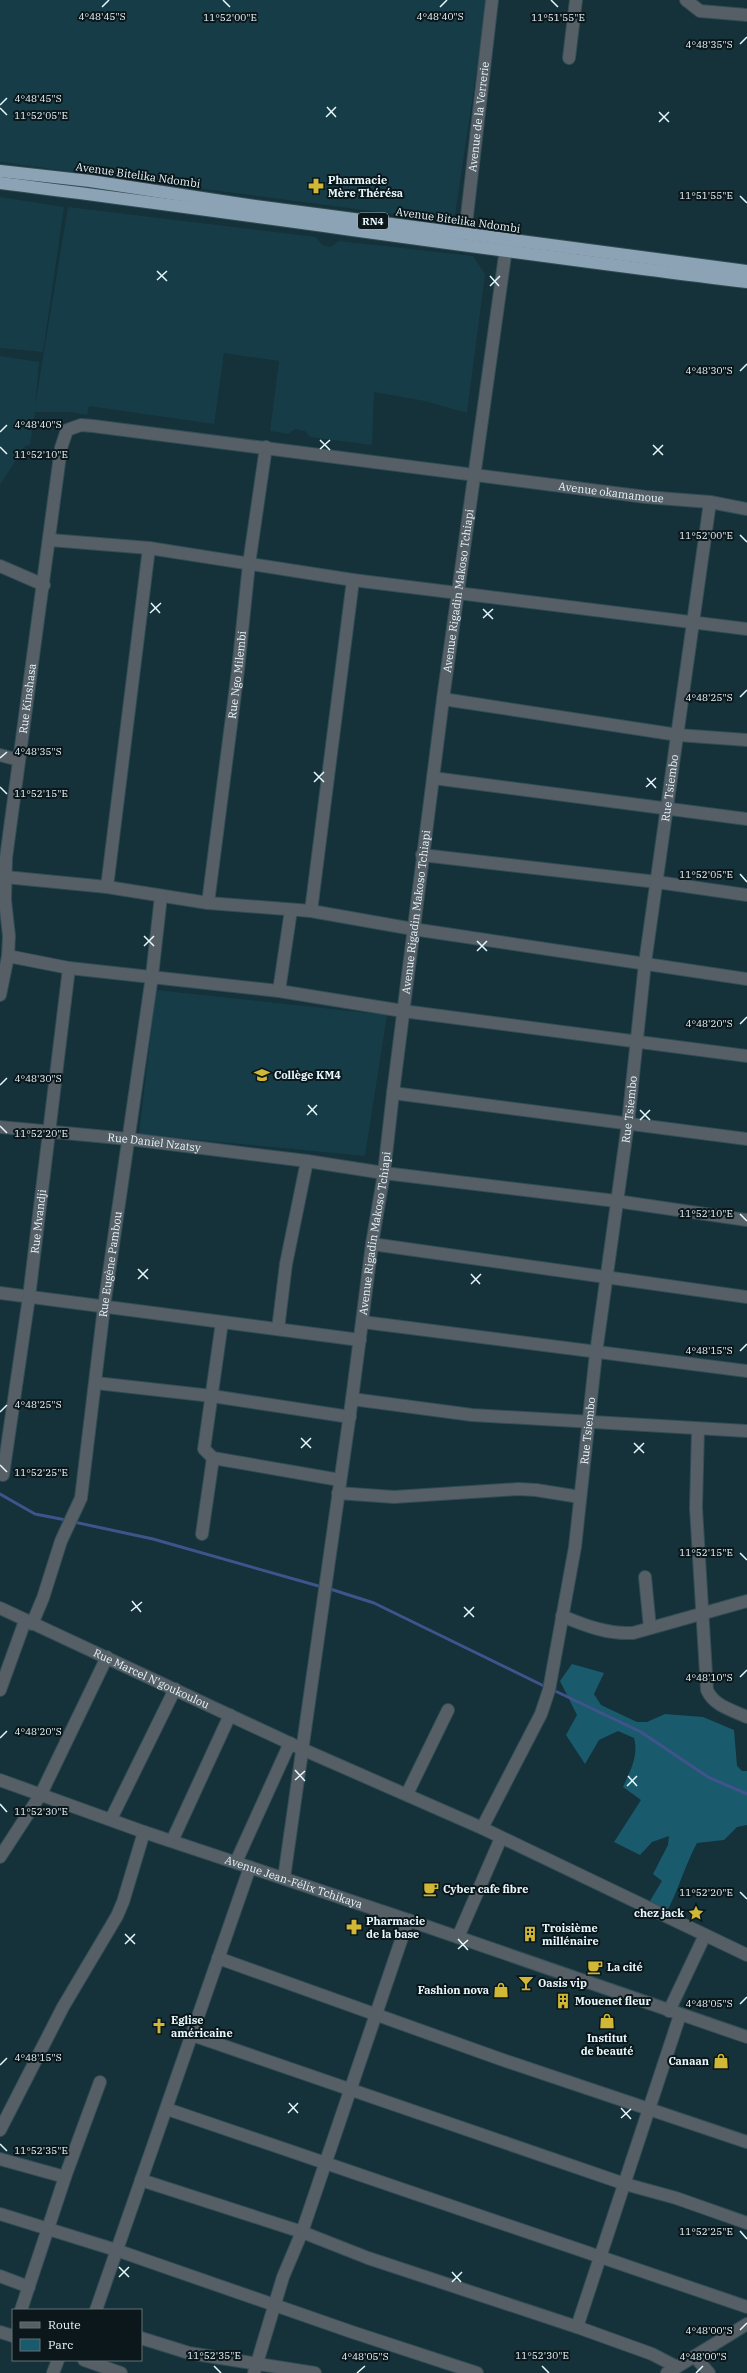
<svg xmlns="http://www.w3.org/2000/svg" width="747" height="2373" viewBox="0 0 747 2373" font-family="'IBM Plex Serif',serif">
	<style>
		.built { fill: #163d47 }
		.green { fill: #195b6c }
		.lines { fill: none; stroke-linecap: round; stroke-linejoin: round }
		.stream { stroke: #40548b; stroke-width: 3 }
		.minor-casing { stroke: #324d55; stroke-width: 14 }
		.highway-casing { stroke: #324d55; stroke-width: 14 }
		.minor { stroke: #565f66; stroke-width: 12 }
		.highway { stroke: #8ca3b5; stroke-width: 12 }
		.ticks { fill: none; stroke: #e7f8fd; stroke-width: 1.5 }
		.labels { text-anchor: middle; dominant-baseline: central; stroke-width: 4; stroke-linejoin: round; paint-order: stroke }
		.shield { fill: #0b171b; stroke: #a5b4b9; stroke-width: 1 }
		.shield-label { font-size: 10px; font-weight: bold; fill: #e7f8fd }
		.street-label { font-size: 11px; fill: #e7f8fd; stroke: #0b171b }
		.poi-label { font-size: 11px; font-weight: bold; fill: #e7f8fd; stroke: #0b171b; text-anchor: start }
		.ticks-label { font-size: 10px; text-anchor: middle; fill: #e7f8fd; stroke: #0b171b; stroke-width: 4; stroke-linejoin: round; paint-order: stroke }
	</style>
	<rect width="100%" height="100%" fill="#15313a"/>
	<g class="built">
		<path d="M0,0H487L454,222L0,162Z"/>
		<path d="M0,197L64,207L43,352L0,348Z"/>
		<path d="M68,207L316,237L322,245L330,247L339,241L473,256L485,274L467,413L425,401L374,392L372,445L310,437L305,431L295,429L288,434L270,431L279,361L224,353L214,424L89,406L87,415L72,412H35L30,445L25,446L0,485V356L39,362L35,406Z"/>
		<path d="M156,990L387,1015L365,1156L139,1134Z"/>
	</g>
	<path class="green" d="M572,1664L604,1673L594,1694L601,1705L637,1722H647L665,1714L703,1717L734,1730L737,1766L742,1771H747V1825L737,1827L724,1840L697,1843C684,1867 678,1892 665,1915L647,1906L662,1881L653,1874L668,1845L669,1836L652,1842L640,1855L614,1842L641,1800L623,1787C630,1771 639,1756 634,1738L618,1731L599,1740L585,1764L566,1735L577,1715L560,1681Z"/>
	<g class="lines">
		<g class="stream">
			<path d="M0,1494L35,1514L66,1520"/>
			<path d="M74,1522L153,1539L322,1587"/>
			<path d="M327,1588L374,1603L546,1687"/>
			<path d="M551,1689L641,1732L708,1777L747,1794"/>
		</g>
		<defs>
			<g id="minor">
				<path d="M686,0L700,11L747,15"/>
				<path d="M569,58L576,0"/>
				<path id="s1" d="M465,233L492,0"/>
				<path d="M50,540L149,548L353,580L747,629"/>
				<path d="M0,566L44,585"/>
				<path d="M443,699L678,735L747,740"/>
				<path d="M0,755L19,760"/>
				<path d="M433,778L747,819"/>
				<path d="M422,855L657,882L747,895"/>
				<path d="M5,877L107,887L208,903L311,911L413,929L747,979"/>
				<path d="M107,887L149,548"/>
				<path id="s2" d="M208,903L238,670L249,564L266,447"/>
				<path d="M311,911L353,580"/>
				<path d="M8,956L69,968L279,991L403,1011L747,1056"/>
				<path d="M279,991L291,910"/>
				<path id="s3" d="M0,995L8,956L9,936L5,900L6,858L61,448L67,430L81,425L93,426L646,497L710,502L747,509"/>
				<path d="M393,1093L747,1139"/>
				<path id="s4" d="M0,1127L129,1139L307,1161L384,1173L616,1201L747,1220"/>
				<path d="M372,1244L747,1297"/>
				<path d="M0,1293L360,1340"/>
				<path d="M222,1322L204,1449L213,1458L340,1480"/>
				<path d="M363,1322L747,1371"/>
				<path d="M278,1329L286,1264L307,1161"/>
				<path d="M96,1383L212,1396L350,1417"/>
				<path d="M352,1399L472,1415L747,1431"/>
				<path d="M698,1429L696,1508L707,1690C714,1706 732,1710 747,1717"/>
				<path id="s5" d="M3,1475L29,1297L69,968"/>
				<path d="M338,1493L394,1497L518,1489L536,1490L580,1497"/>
				<path d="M202,1534L213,1458"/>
				<path d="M645,1577L650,1628"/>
				<path id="s6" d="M0,1608L302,1749L482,1828L747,1955"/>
				<path d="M562,1616C586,1626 607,1634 633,1633L747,1601"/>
				<path id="s7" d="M32,1624L43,1598L61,1541L81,1498L104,1307L152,976L161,896"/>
				<path d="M0,1690L25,1621"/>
				<path id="s8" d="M0,1780L144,1832L408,1920L747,2037"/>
				<path d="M407,1794L448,1710"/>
				<path d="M111,1819L175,1689"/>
				<path id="s9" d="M482,1828L541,1714L549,1690L575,1547L596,1353L628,1123L645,963L710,502"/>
				<path d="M172,1841L230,1715"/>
				<path d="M0,1857L41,1794L107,1657"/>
				<path d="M236,1862L290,1743"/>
				<path id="s10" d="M284,1878L352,1399L372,1244L384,1173L393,1093L443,699L507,241"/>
				<path d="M458,1937L501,1838"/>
				<path d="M218,1958L503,2060L747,2142"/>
				<path d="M669,2011L705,1935"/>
				<path d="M192,2035L625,2184L676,2198L747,2223"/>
				<path d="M167,2109L747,2307"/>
				<path d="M0,2130L63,2007L117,1916L123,1902L144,1832"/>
				<path d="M0,2159L65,2177"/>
				<path d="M141,2180L302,2232L368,2258L577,2327L652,2354L677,2367"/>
				<path d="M0,2214L116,2250L352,2332L477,2373"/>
				<path d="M0,2276L29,2287"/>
				<path d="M21,2310L65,2177L100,2082"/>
				<path d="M96,2310L250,1867"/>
				<path d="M577,2327L680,2015"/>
				<path d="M0,2332L13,2336"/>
				<path d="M141,2338L189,2353L315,2373"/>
				<path d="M695,2357L709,2373"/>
				<path d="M84,2360L121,2373"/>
				<path d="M53,2373L58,2360"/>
				<path d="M254,2373L283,2277L302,2232L408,1920"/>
				<path d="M667,2373L747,2324"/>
			</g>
			<g id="highway">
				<path d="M0,171L90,181L248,205L747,271"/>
				<path d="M0,183C249,214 498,252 747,282"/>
			</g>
		</defs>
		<use href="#minor" class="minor-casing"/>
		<use href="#highway" class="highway-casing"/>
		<use href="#minor" class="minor"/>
		<use href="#highway" class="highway"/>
	</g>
	<path class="ticks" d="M223,0L230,7M551,0L558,7M102,7L109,0M440,7L447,0M740,44L747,37M0,105L7,98M327,107L336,117M0,108L7,115M659,112L669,122M326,117L336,107M659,122L669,112M740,196L747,203M157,271L167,281M490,276L499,286M157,280L167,271M490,286L500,276M740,371L747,364M0,432L7,425M320,440L330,450M653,445L663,455M0,447L7,454M320,449L330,440M653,455L663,445M740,535L747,542M151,603L160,613M483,609L493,619M150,613L161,603M483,618L493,609M740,697L747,690M0,758L7,752M314,772L324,782M647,778L656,788M314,782L324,772M0,787L7,794M646,787L656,778M740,874L747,882M144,936L154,946M477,941L487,951M144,946L154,936M477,951L487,941M740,1024L747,1017M0,1085L7,1078M308,1105L317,1115M640,1110L650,1120M307,1115L317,1105M640,1120L650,1110M0,1126L7,1133M740,1214L747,1221M138,1269L148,1279M471,1274L480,1284M138,1279L148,1269M471,1284L481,1274M740,1351L747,1344M0,1412L7,1405M301,1438L311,1448M634,1443L644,1453M301,1448L311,1438M634,1453L644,1443M0,1465L7,1472M740,1553L747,1560M132,1601L141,1612M464,1607L474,1617M131,1611L142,1602M464,1617L474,1607M740,1677L747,1670M0,1738L7,1731M295,1770L305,1781M628,1776L637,1786M295,1780L305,1771M627,1786L637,1776M0,1804L7,1812M740,1892L747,1899M125,1934L135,1944M458,1939L468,1950M125,1944L135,1934M458,1949L468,1940M740,2004L747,1997M0,2065L7,2058M289,2103L298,2113M621,2108L631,2119M288,2113L298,2103M621,2118L631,2109M0,2144L7,2151M740,2231L747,2239M119,2267L129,2277M452,2272L461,2282M119,2277L129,2267M452,2282L462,2272M740,2330L747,2323M214,2366L221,2373M542,2366L549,2373M357,2373L365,2366M696,2373L703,2366"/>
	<defs>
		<symbol id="pharmacy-bare" viewBox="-9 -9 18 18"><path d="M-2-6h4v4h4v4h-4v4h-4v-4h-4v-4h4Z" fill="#d1b736" stroke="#0b171b" stroke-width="2.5" paint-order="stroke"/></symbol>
		<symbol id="school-bare" viewBox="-9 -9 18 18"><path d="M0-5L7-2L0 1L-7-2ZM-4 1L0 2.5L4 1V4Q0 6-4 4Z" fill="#d1b736" stroke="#0b171b" stroke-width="2.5" paint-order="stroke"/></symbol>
		<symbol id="cafe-bare" viewBox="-9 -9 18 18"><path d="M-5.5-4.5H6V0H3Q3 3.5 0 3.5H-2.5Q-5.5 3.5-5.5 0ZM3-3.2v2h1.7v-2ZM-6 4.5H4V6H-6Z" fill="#d1b736" stroke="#0b171b" stroke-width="2.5" paint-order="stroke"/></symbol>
		<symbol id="sight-bare" viewBox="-9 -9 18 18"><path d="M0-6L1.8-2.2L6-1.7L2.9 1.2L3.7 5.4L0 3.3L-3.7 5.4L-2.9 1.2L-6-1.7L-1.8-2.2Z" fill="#d1b736" stroke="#0b171b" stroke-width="2.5" paint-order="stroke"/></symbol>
		<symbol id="building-bare" viewBox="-9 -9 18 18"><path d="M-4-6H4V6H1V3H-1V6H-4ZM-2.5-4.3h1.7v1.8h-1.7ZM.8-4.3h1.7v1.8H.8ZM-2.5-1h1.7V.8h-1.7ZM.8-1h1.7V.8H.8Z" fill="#d1b736" stroke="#0b171b" stroke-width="2.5" paint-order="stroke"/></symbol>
		<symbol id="bar-bare" viewBox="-9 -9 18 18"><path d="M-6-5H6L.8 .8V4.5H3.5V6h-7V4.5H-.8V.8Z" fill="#d1b736" stroke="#0b171b" stroke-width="2.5" paint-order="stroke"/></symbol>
		<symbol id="shop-bare" viewBox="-9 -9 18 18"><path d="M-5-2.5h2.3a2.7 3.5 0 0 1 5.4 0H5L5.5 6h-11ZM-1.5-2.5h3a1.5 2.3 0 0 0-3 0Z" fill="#d1b736" stroke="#0b171b" stroke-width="2.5" paint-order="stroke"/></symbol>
		<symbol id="church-bare" viewBox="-9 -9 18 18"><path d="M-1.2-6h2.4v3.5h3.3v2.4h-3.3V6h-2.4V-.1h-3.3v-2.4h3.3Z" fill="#d1b736" stroke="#0b171b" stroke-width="2.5" paint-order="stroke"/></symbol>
	</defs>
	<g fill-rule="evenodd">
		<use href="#pharmacy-bare" x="305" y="175" width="22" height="22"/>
		<use href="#school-bare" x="251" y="1064" width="22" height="22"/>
		<use href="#cafe-bare" x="420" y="1878" width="22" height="22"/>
		<use href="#sight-bare" x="685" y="1902" width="22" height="22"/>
		<use href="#pharmacy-bare" x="343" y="1916" width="22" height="22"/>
		<use href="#building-bare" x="519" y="1923" width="22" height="22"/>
		<use href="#cafe-bare" x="584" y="1956" width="22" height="22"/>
		<use href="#bar-bare" x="515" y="1972" width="22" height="22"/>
		<use href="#shop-bare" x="490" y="1979" width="22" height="22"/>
		<use href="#building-bare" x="552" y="1990" width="22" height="22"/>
		<use href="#shop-bare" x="596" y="2010" width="22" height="22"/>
		<use href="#church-bare" x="148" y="2015" width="22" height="22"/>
		<use href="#shop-bare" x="710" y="2050" width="22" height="22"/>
	</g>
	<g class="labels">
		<rect class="shield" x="358" y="213" width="30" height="16" rx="3"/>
		<g class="shield-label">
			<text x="373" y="221">RN4</text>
		</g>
		<g class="street-label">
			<text stroke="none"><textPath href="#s1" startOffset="117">Avenue de la Verrerie</textPath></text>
			<text transform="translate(138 175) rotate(8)">Avenue Bitelika Ndombi</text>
			<text transform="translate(458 220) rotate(8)">Avenue Bitelika Ndombi</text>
			<text stroke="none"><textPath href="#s3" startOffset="1120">Avenue okamamoue</textPath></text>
			<text stroke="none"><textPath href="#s10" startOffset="1299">Avenue Rigadin Makoso Tchiapi</textPath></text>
			<text stroke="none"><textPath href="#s2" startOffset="230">Rue Ngo Milembi</textPath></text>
			<text stroke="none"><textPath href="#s3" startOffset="299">Rue Kinshasa</textPath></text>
			<text stroke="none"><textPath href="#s9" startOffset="1064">Rue Tsiembo</textPath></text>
			<text stroke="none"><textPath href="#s10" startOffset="975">Avenue Rigadin Makoso Tchiapi</textPath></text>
			<text stroke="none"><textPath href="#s9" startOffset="740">Rue Tsiembo</textPath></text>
			<text stroke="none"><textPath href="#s4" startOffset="155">Rue Daniel Nzatsy</textPath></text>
			<text stroke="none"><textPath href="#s5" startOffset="256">Rue Mvandji</textPath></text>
			<text stroke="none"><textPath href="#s10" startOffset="651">Avenue Rigadin Makoso Tchiapi</textPath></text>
			<text stroke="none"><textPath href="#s7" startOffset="371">Rue Eugène Pambou</textPath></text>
			<text stroke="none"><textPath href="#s9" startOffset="416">Rue Tsiembo</textPath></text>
			<text stroke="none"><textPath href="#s6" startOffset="167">Rue Marcel N'goukoulou</textPath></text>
			<text stroke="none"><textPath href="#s8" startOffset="311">Avenue Jean-Félix Tchikaya</textPath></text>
		</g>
		<g class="poi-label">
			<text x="328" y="180">Pharmacie<tspan x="328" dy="13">Mère Thérésa</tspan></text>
			<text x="274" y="1075">Collège KM4</text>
			<text x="443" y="1889">Cyber cafe fibre</text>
			<text x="684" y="1913" text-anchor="end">chez jack</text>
			<text x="366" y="1921">Pharmacie<tspan x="366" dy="13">de la base</tspan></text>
			<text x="542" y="1928">Troisième<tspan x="542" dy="13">millénaire</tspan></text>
			<text x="607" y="1967">La cité</text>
			<text x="538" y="1983">Oasis vip</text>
			<text x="489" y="1990" text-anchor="end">Fashion nova</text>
			<text x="575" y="2001">Mouenet fleur</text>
			<text x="171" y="2020">Eglise<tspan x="171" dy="13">américaine</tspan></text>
			<text x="607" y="2038" text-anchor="middle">Institut<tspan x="607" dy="13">de beauté</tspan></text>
			<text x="709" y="2061" text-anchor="end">Canaan</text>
		</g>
	</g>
	<g class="ticks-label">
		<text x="102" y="20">4°48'45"S</text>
		<text x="440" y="20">4°48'40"S</text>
		<text x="230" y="21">11°52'00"E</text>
		<text x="558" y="21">11°51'55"E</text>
		<text x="709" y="48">4°48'35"S</text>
		<text x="38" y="102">4°48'45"S</text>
		<text x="41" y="119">11°52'05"E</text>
		<text x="706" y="199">11°51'55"E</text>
		<text x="709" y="374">4°48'30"S</text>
		<text x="38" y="428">4°48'40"S</text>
		<text x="41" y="458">11°52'10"E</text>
		<text x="706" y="539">11°52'00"E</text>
		<text x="709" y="701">4°48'25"S</text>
		<text x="38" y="755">4°48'35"S</text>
		<text x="41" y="797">11°52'15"E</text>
		<text x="706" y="878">11°52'05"E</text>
		<text x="709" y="1027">4°48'20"S</text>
		<text x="38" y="1082">4°48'30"S</text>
		<text x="41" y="1137">11°52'20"E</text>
		<text x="706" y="1217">11°52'10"E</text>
		<text x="709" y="1354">4°48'15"S</text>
		<text x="38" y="1408">4°48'25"S</text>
		<text x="41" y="1476">11°52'25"E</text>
		<text x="706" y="1556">11°52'15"E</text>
		<text x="709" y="1681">4°48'10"S</text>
		<text x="38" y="1735">4°48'20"S</text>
		<text x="41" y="1815">11°52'30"E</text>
		<text x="706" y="1896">11°52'20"E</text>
		<text x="709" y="2007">4°48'05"S</text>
		<text x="38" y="2061">4°48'15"S</text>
		<text x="41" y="2154">11°52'35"E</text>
		<text x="706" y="2235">11°52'25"E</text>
		<text x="709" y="2334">4°48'00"S</text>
		<text x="214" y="2359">11°52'35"E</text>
		<text x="542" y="2359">11°52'30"E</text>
		<text x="365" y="2360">4°48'05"S</text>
		<text x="703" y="2360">4°48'00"S</text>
	</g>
	<rect x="12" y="2309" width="130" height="52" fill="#0b171b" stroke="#637175"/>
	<rect x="20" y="2322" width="20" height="6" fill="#565f66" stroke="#637175"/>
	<text x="48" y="2329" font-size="12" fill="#e7f8fd">Route</text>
	<rect x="20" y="2339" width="20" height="12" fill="#195b6c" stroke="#637175"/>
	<text x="48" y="2349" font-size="12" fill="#e7f8fd">Parc</text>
</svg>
